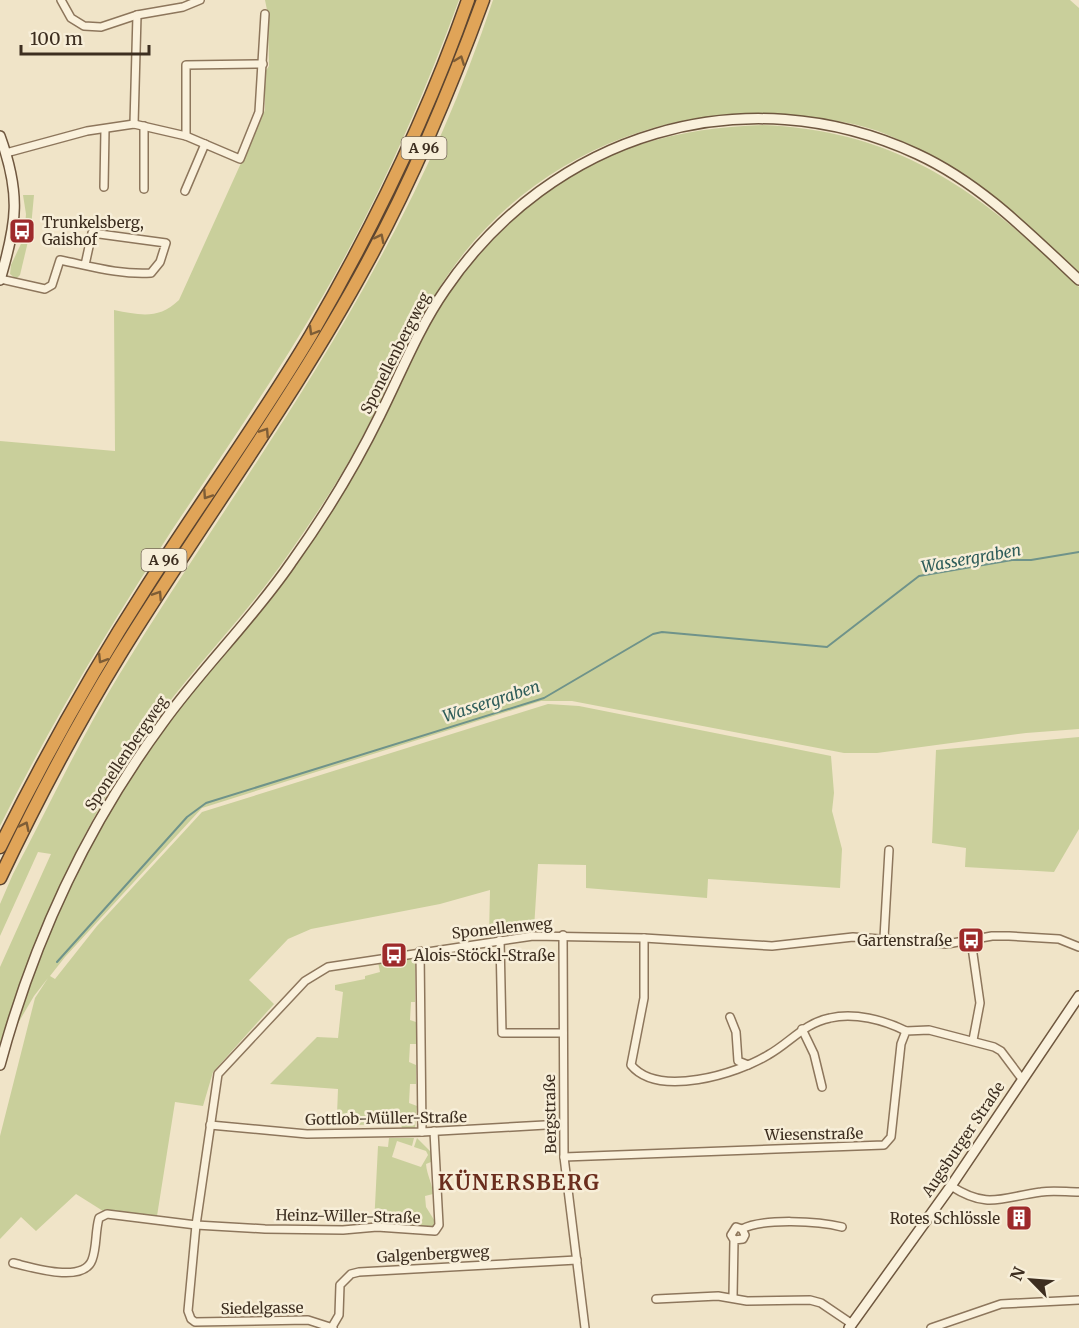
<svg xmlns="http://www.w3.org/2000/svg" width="1079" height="1328" viewBox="0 0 1079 1328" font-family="Merriweather,serif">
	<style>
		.green { fill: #c9cf9b }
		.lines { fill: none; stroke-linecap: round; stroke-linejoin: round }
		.stream { stroke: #6f938a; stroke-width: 2 }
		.street-casing { stroke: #8d765c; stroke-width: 10 }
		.secondary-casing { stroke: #6f573f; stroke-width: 12 }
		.highway-casing { stroke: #5b4430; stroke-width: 15 }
		.street { stroke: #faf1dc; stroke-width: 7 }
		.secondary { stroke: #faf1dc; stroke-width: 9 }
		.highway { stroke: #e0a458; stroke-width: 12 }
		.oneway { stroke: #7e5d36 }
		.labels { text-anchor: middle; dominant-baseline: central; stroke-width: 5; stroke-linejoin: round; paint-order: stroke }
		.shield { fill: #f7eed8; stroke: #756857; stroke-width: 1.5 }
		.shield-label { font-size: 14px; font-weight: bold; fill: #3d2e20 }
		.poi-label { font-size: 15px; fill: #3d2e20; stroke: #f7eed8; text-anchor: start }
		.street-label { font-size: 15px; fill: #3d2e20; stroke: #f7eed8 }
		.water-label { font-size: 16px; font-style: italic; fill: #2f5d5a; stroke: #f7eed8 }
		.district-label { font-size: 21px; font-weight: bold; letter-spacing: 1.5px; fill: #6b2e1e; stroke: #f7eed8 }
	</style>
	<rect width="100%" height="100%" fill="#f0e4c8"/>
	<g class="green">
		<path d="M265,0H459C422,101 378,200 324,294C277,375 224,452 172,530C110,626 51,723 0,826V441L115,451L114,310C140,315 158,320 179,300L265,110V72L269,66L268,15Z"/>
		<path d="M493,0H1070L1079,8V275C1022,219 963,166 888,135C860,123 829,119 799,116C670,102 546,152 464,253C422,306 398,366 368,426C346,470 318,512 290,552C247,615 191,669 147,732C82,824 28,945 0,1053V967L51,854L38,852L0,936V904L13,874C48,808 80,739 119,675C204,536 301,405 378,262C424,179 463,90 493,0Z"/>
		<path d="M763,125C903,131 982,194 1079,287V729L1026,733L877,753H844L572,701H541L202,808L65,957L50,976L55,979L97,926L202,812L548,704L579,706L831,756L834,793L832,811L842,849L840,888L708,879L707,898L586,888V865L538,864L534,929L489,936L490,890L440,904L311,929L288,939L249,980L274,1004L213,1072L203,1106L175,1102L157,1216L103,1211L76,1194L36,1231L21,1217L0,1239V1136L35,998L48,978L34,996L14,1030C49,920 99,813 169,721C212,664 266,613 305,552C325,522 346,490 364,458C388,415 406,368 430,325C456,277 492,237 533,203C601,147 677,128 763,125Z"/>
		<path d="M23,195H34L31,227L25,226L26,214Z"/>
		<path d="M27,231L30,233L20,275L16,279L10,274L11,265Z"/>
		<path d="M1079,737V829L1054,872L965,867L966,848L932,843L936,750Z"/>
		<path d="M415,959V1002H411L410,1020L416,1022V1044H410L409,1062L416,1065V1084H410L409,1103L417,1106L415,1128L402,1129L401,1123L356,1125V1117L337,1115L338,1089L270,1084L317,1037L338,1038L343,992L335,990V985L365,979V976L380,972L378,962Z"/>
		<path d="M389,1138H414L412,1146L397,1141L392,1157L421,1167L428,1155L426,1151L414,1147L417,1138L431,1152V1162L426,1164C427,1176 432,1182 433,1194L425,1196L426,1207L436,1223L432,1229L396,1226L395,1218L379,1216L378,1225H374L378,1146L388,1147Z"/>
	</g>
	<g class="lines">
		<path class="stream" d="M57,962L187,817L206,803L544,698L653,634L662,632L827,647L919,576L1012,560H1031L1079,552"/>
		<defs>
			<g id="street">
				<path d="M61,0L71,18L84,26L101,27L137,15L183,7L200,0"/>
				<path d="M134,124L137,15"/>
				<path d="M186,136V65L263,64"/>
				<path d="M6,153L87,131L134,124L186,136L240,159L259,112L265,14"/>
				<path d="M104,187L105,129"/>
				<path d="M144,189V126"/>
				<path d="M185,191L205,144"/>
				<path d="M0,279L45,289L52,285L60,260C90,266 120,275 151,273L160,262L166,243L92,233L85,265"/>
				<path d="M563,935L564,1157L585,1328"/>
				<path d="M644,938V998L631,1065C658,1098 737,1074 768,1055C790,1043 804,1023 830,1018C854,1012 884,1020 906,1031"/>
				<path d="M884,938L889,850"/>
				<path d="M500,940L502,1033H563"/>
				<path d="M971,940L980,1003L973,1040"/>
				<path d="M420,951L422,1132"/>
				<path d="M730,1017L736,1032L738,1061L748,1065"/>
				<path d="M802,1029L814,1054L822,1087"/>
				<path d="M210,1125L307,1134L422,1132L563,1124"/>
				<path d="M564,1157L884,1145L891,1137L901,1044L906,1031L929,1030L994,1047L1001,1051L1022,1079"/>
				<path d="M951,1186C988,1210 1002,1197 1041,1192C1053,1190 1066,1192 1079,1192"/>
				<path d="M742,1229C763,1218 819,1221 842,1227"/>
				<path d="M13,1263C31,1267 83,1284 92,1260C97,1247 95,1232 99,1218L107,1214L196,1225L265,1229L343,1230L377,1227L435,1231L439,1225L434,1131"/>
				<path d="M733,1297L734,1240L731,1235L736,1227L742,1229L745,1235L743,1239L734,1240"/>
				<path d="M656,1299L718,1296L747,1301L810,1300L821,1303L852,1324"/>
				<path d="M332,1327L339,1315L340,1285L351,1274L359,1272L577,1260"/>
				<path d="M333,1328L308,1320L195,1322L191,1319L188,1311L196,1225L218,1074L305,981L328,967L533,936L644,938L772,946L853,937L947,944L992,936H1009L1059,939L1079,947"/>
				<path d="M931,1328L1001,1304L1079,1300"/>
			</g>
			<g id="secondary">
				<path d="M0,136C21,194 17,222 0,280"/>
				<path d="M0,1065C33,942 87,826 162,724C202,668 252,620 291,563C324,517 355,466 380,415C401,373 418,329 445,290C551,134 744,74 917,154C980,183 1029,233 1079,280"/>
				<path d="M849,1328L951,1186L1079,996"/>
			</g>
			<g id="highway">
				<path d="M0,847C44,758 92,672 146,588C200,503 260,421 311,335C373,228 427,117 468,0"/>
				<path d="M0,878C36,802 75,728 119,656C200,524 293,400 367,263C413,179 450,90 483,0"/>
			</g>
		</defs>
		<use href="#street" class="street-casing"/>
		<use href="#secondary" class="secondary-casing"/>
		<use href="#highway" class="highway-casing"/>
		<use href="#street" class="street"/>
		<use href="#secondary" class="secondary"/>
		<use href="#highway" class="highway"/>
	</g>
	<defs><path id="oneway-chevron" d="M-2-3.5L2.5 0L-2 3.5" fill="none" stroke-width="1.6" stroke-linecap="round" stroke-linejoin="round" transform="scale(1.5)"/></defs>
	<g class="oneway">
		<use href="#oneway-chevron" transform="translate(460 60) rotate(-69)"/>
		<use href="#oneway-chevron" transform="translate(380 238) rotate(-63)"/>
		<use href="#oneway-chevron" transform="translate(313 331) rotate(120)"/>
		<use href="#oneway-chevron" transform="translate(265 432) rotate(-57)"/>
		<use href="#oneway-chevron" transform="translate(207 495) rotate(124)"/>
		<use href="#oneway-chevron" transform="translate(158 595) rotate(-57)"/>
		<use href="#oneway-chevron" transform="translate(102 659) rotate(122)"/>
		<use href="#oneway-chevron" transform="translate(25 826) rotate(-64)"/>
	</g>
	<defs>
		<symbol id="bus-square" viewBox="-11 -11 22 22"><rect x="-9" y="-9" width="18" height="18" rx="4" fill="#9e2a2b" stroke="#f7eed8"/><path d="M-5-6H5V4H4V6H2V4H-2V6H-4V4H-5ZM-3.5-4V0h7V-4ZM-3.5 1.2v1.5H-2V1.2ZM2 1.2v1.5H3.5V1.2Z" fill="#fff"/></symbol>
		<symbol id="building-square" viewBox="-11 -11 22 22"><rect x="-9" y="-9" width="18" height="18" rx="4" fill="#9e2a2b" stroke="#f7eed8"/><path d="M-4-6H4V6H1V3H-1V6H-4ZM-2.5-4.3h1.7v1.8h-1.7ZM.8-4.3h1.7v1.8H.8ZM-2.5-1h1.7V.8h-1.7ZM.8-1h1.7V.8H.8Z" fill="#fff"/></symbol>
	</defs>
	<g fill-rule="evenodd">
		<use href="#bus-square" x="7" y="216" width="30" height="30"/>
		<use href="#bus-square" x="956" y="925" width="30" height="30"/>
		<use href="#bus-square" x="379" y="940" width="30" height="30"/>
		<use href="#building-square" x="1004" y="1203" width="30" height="30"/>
	</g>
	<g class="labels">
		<g class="shield">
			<rect x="401.5" y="137" width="45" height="22" rx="4.5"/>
			<rect x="141.5" y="549" width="45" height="22" rx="4.5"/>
		</g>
		<g class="shield-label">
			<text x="424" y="148">A 96</text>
			<text x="164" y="560">A 96</text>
		</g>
		<g class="poi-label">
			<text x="42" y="222">Trunkelsberg,<tspan x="42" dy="17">Gaishof</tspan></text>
			<text x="952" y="940" text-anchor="end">Gartenstraße</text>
			<text x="414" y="955">Alois-Stöckl-Straße</text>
			<text x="1000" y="1218" text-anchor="end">Rotes Schlössle</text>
		</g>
		<g class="street-label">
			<text transform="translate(395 353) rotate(-63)">Sponellenbergweg</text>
			<text transform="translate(126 753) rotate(-56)">Sponellenbergweg</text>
			<text transform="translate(502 928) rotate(-6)">Sponellenweg</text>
			<text transform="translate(550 1114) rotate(-91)">Bergstraße</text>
			<text transform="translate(386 1118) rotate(-1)">Gottlob-Müller-Straße</text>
			<text transform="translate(814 1134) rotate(-1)">Wiesenstraße</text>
			<text transform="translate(963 1139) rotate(-56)">Augsburger Straße</text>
			<text transform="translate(348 1216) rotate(1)">Heinz-Willer-Straße</text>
			<text transform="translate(433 1254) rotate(-3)">Galgenbergweg</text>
			<text transform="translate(262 1308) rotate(-1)">Siedelgasse</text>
		</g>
		<g class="water-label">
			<text transform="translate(971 558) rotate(-10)">Wassergraben</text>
			<text transform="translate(491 701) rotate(-18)">Wassergraben</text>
		</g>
		<g class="district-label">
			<text x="519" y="1182">KÜNERSBERG</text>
		</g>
	</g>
	<g transform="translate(1031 1280) rotate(295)" stroke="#f7eed8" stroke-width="4.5" paint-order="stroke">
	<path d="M0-4.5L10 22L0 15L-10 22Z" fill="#3d2e20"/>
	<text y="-9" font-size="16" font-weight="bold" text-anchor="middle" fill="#3d2e20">N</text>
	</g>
	<path d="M21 45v9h128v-9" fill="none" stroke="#3d2e20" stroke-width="3"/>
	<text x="30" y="45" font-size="18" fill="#3d2e20" stroke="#f7eed8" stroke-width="4.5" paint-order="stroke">100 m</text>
</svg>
